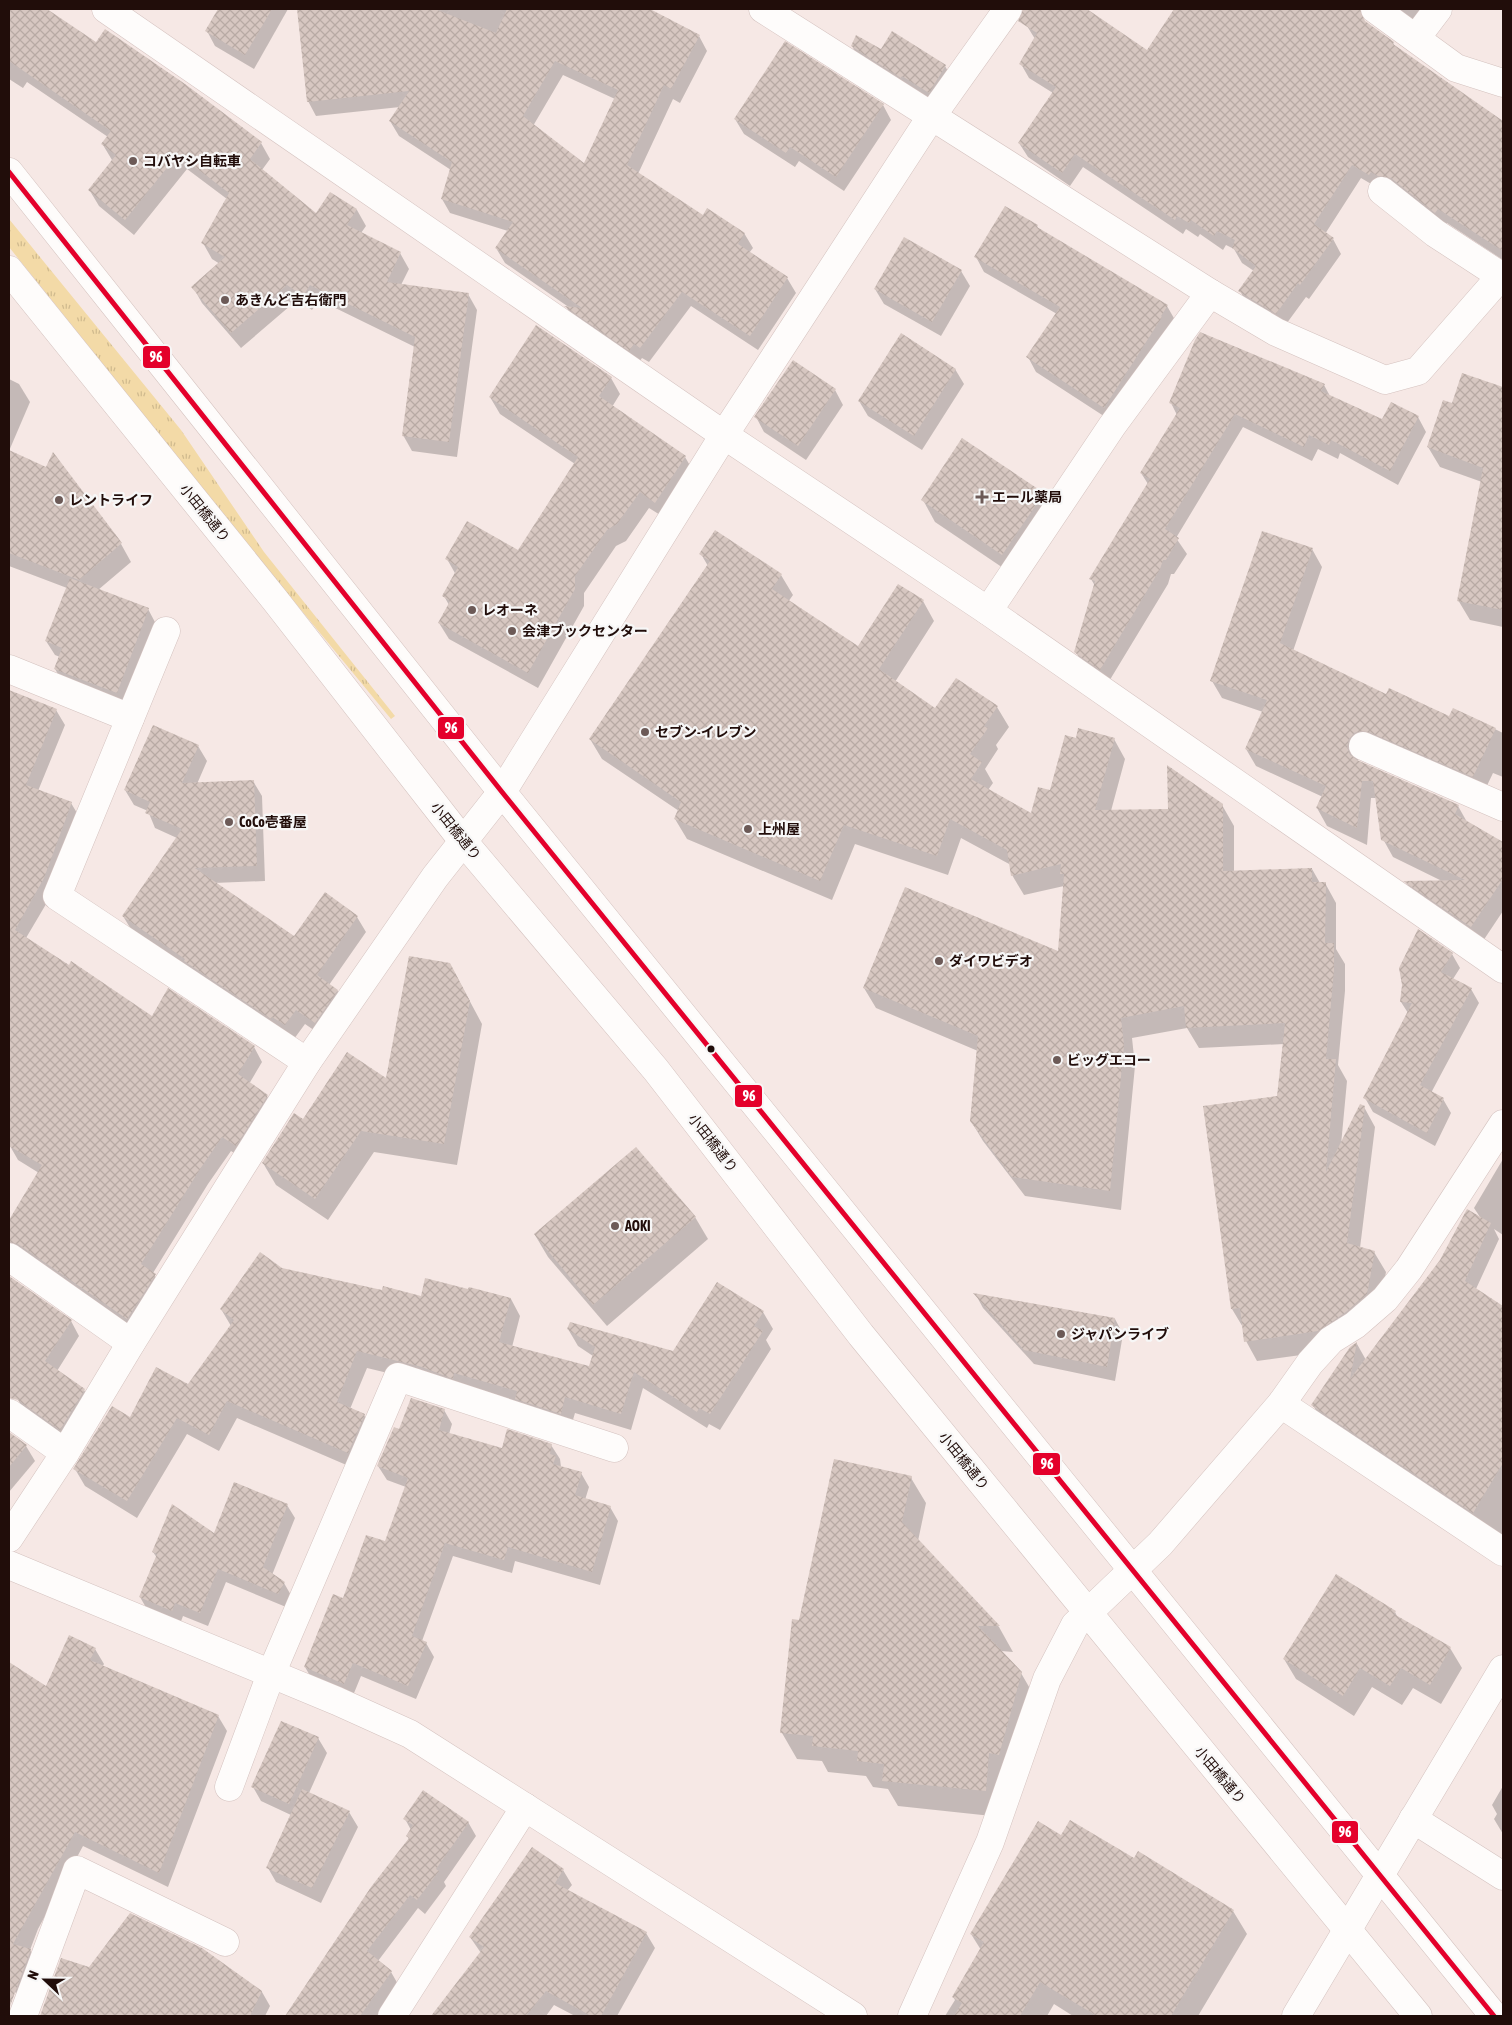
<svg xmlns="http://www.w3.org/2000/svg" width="1512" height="2025" viewBox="0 0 1512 2025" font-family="'Asap Condensed','Noto Sans JP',sans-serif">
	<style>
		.grass { fill: url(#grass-tufts) }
		.shadow { fill: #0003; fill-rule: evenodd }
		.building { fill: url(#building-cross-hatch); fill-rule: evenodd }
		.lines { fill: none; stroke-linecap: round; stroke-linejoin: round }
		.street-casing { stroke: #d4c2bf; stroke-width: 29 }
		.primary-casing { stroke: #d4c2bf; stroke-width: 29 }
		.street { stroke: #fefcfb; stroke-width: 28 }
		.primary { stroke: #fefcfb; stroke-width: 28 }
		.bus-1-casing { stroke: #f7f7f7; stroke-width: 9 }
		.bus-1 { stroke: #e4002b; stroke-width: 5 }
		.poi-dot { fill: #6c5a57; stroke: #f7f7f7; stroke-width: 2 }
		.bus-dot { fill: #210d0a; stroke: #f7f7f7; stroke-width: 2 }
		.labels { text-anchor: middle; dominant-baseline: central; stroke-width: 4.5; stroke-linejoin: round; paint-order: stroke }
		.poi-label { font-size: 14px; font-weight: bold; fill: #210d0a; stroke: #f7f7f7; text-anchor: start }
		.street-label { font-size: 14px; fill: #210d0a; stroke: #f7f7f7 }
		.line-badge { stroke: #f7f7f7; stroke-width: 2 }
		.badge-label { font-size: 14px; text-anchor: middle; font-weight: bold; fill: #fff }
	</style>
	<defs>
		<pattern id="grass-tufts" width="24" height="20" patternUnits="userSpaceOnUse" patternTransform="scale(1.25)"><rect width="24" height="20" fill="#f3daa7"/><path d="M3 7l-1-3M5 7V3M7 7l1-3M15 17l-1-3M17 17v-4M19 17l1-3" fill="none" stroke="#d0ba8e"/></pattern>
		<pattern id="building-cross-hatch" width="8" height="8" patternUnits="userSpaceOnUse" patternTransform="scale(1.25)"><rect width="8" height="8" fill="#d7c7c1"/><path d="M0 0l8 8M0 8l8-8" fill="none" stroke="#b8aaa4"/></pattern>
	</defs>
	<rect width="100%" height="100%" fill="#f6e8e5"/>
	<path class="grass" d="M9,219L181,430L264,552L395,716L391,719L263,564L9,247Z"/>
	<g class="shadow">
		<path d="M13,9H45L96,43L261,143L270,159L262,170L316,215L330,193L357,210L366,226L361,233L400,253L409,269L401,285L468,294L477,310L457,457L412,451L403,435L415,347L319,300L312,310L297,300L241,348L202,303L193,287L220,264L212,259L203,243L227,199L187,169L134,235L99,206L90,191L112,160L103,145L108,137L27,82L23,88L9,79V15Z"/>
		<path d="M220,9H288L254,69L215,46L207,31Z"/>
		<path d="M298,9H647L699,36L707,51L680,103L673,99L638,174L703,217L744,233L753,248L749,253L787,278L796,293L758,350L691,306L649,362L642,358L638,364L574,321L567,308H570L505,263L496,248L508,231L450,213L442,199L451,170L399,136L390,121L400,107L316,116L308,101ZM563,75L615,99L585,165L533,126Z"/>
		<path d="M1022,9H1085L1147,51L1175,9H1187L1216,27L1249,40L1268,9H1333L1363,28L1366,23L1393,43L1396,48L1503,122V260L1447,223L1444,227L1361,178L1325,234L1333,239L1341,254L1309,299L1306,297L1284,327L1248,305L1240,291L1254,271L1242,263L1234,249L1226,245L1223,250L1200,234L1198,237L1186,229L1183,234L1083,167L1070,186L1028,157L1019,143L1053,93L1029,78L1021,64L1035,39L1027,26L1025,10Z"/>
		<path d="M1393,9H1437L1421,30Z"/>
		<path d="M852,46L881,50L945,66L953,80L937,106L860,60Z"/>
		<path d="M883,105L891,120L844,191L799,161L795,167L744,134L735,119Z"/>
		<path d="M1037,226L1039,230L1167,306L1175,320L1113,422L1036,372L1028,357L1057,314L984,272L976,257Z"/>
		<path d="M961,271L970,286L941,336L884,304L875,289Z"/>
		<path d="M955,369L964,384L922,450L868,416L859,401Z"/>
		<path d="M1463,375L1503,389V627L1470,620L1458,600L1482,482L1440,467L1428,447L1453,405Z"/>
		<path d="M611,378L620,394L612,407L685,457L695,474L665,518L649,508L626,541L616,546L584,593V606L538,688L449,639L439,623L449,605L444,596L456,575L447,559L519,551L575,464L500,414L490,397Z"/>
		<path d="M9,379L19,384L30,402L9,451Z"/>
		<path d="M1324,385L1330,396L1383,421L1418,417L1426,432L1398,485L1340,453L1338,459L1318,449L1312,461L1243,427L1176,538L1187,554L1174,574H1171L1168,584L1108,683L1084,667L1076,652L1095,586L1091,579L1148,484L1141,473L1177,415L1171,403Z"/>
		<path d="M835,390L843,405L806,460L764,432L756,417Z"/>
		<path d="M9,452L47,468L54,455L121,544L131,562L98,590L148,609L156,624L125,707L64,684L55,669L60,657L55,655L46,641L67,588L9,566Z"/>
		<path d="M1043,494L1056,516L1015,576L935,522L923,500Z"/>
		<path d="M1312,549L1322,567L1293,651L1386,696L1450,718L1454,709L1503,733V777L1493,773L1483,794L1358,758V762L1458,806L1467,822L1503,843V911L1481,944L1415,898L1406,882H1444L1393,857L1383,839L1377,798H1371L1367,845L1327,826L1317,808L1323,797L1256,766L1246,749L1263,712L1222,698L1212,681Z"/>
		<path d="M701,554L781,575L793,595L788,602L858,648L923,601L934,621L895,682L936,710L997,707L1009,727L996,745L998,749L985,769L993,783L988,790L1032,814L1051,792L1076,740L1114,739L1125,759L1111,811L1169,810L1222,805L1234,826V872L1312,869L1320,883H1325L1336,903V949L1345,964V991L1338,1065L1347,1081L1341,1145L1364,1107L1375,1127L1360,1248L1374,1252L1386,1272L1378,1315L1330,1351L1257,1361L1246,1341L1244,1329L1232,1309L1279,1097L1284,1044L1199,1048L1187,1028L1132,1038L1135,1066L1121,1210L1025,1196L983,1141L971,1121L978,1051L876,1008L864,988L1060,953L1064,886L1024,895L1012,875L1011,865L961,838L948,875L855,844L832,900L687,839L675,819L679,811L602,759L590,739L708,566Z"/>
		<path d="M9,691L56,710L65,725L38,791L71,803L80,818L52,894L26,938L152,1018L254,1047L262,1062L249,1084L267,1096L276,1111L245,1160L231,1151L208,1184L153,1273L163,1289L135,1333L9,1247V1223L39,1173L18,1160L10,1146L23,1123L9,1127Z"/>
		<path d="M198,746L207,761L197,784L253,781L262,796L265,881L214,883L295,937L325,894L357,917L366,932L329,985L337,990L346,1005L324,1037L305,1024L294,1039L132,931L123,916L177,838L155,828L148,811L134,805L125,790Z"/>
		<path d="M1419,931L1452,954L1460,968L1453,979L1471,989L1479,1003L1431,1093L1443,1099L1451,1113L1435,1146L1373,1112L1365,1098L1408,1013L1401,1002Z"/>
		<path d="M450,964L482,1024L457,1165L374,1152L328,1220L276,1185L263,1163L303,1121L387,1080Z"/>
		<path d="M1503,1159V1235L1494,1229L1499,1239L1476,1289L1503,1307V1542L1321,1420L1313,1405L1351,1347L1357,1344L1366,1360L1480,1217L1474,1208Z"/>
		<path d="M695,1217L708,1239L607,1326L548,1257L535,1235Z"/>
		<path d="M282,1269L383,1292L422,1297L469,1291L470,1288L511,1299L520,1316L512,1347L590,1367L593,1356L578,1346L568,1329L674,1353L763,1312L773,1329L766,1340L771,1349L720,1430L709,1424L707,1428L643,1388L631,1430L575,1413L570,1430L433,1384L367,1368L350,1409L364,1415L374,1432L358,1470L237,1418L219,1451L187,1434L137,1518L85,1486L75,1469L130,1418L189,1386L231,1326L221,1309Z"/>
		<path d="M9,1277L71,1321L79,1336L57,1371L84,1390L93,1405L69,1444L27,1415L18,1400L20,1398L9,1391Z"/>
		<path d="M976,1295L1115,1319L1123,1334L1115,1381L1034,1364L983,1308Z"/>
		<path d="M444,1410L452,1424L449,1434L503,1450L551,1445L560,1459L561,1467L581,1473L589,1487L585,1500L610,1507L618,1521L600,1585L515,1561L512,1573L453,1556L422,1641L426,1643L434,1657L416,1699L361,1676L352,1698L313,1681L305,1667L344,1599L385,1543L406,1487L387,1480L378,1466L400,1431Z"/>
		<path d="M9,1433L26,1446L35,1461L9,1492Z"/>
		<path d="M911,1478L926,1503L918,1541L999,1627L1013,1652L1001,1651L1021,1673L1036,1699L1001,1817L898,1806L888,1789L873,1787L866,1776L828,1772L822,1761L797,1759L782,1733L800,1621Z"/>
		<path d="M287,1505L295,1518L272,1575L284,1583L292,1597L286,1607L226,1582L208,1626L183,1616L180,1624L148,1611L140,1597L157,1558L153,1552L214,1535Z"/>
		<path d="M1395,1612L1398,1618L1450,1648L1462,1668L1441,1704L1413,1688L1402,1705L1372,1687L1354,1716L1296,1679L1284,1659Z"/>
		<path d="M95,1649L104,1664L102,1667L218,1716L227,1731L168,1887L83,1846L38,1929L30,1950L39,1965L27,1997L9,1990V1664L46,1688Z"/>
		<path d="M318,1738L327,1753L309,1793L349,1812L358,1827L321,1903L276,1882L268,1868L291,1815L261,1801L253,1787Z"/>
		<path d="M1503,1786V1834L1494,1819L1497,1814L1492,1805Z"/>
		<path d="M405,1819L468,1822L476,1836L444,1882L446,1886L425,1914L418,1908L378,1961L391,1972L399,1986L377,2016H286L372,1888L409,1839L407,1836L411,1830Z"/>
		<path d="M1061,1836L1135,1860L1233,1911L1247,1934L1198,2016H1073L1054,2004L1047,2016H945L955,2000L953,1997L981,1950L971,1934Z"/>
		<path d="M563,1870L572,1885L567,1891L646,1933L655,1948L617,2016H575L554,2005L546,2016H432L481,1953L470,1937Z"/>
		<path d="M201,1949L262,1992L270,2006L265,2016H42L62,1960L90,1968Z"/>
	</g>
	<g class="building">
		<path d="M9,9H47L96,42L105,29L185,84L262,142L250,159L316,213L330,192L357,209L347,225L401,252L387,282L469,293L449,442L402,436L415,337L310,285L303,296L287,285L231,333L191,287L225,257L201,243L229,193L178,154L125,220L88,190L116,155L101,144L111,131L9,61Z"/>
		<path d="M218,9H272L245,55L205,31Z"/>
		<path d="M297,9H435L496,33L507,9H650L700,35L671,89L664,85L627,165L703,215L707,208L745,233L738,244L788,277L750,336L682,292L640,348L634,344L629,351L564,306L582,308L495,248L513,222L441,199L452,162L389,121L409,91L307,102ZM555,61L618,90L584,163L523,116Z"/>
		<path d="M1023,9H1087L1147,50L1174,9H1360L1365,21L1394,42L1393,44L1503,121V251L1438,209L1435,213L1391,178L1378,176L1371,172L1369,175L1352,165L1314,224L1334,238L1300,285L1298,283L1276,314L1238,291L1256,266L1232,248L1235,240L1217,231L1214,236L1191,220L1189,223L1177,216L1175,220L1075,154L1062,173L1018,143L1056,87L1019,64L1037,33L1018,21Z"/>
		<path d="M892,31L946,65L929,93L902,76L901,78L851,46L856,35L881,49Z"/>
		<path d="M785,41L884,104L836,177L790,147L786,153L734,119Z"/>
		<path d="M1005,206L1038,225L1037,227L1168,305L1161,316L1162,317L1104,408L1026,357L1060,307L974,257Z"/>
		<path d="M904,237L962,270L932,322L874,289Z"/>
		<path d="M536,325L612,377L599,396L686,456L655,503L640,492L617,524L607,530L575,576V589L528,673L438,623L450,601L442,596L458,567L445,559L467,521L518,550L578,457L489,397Z"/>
		<path d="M1200,332L1325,384L1321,391L1382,419L1391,402L1419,416L1390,471L1331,440L1329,445L1309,435L1304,447L1235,414L1165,529L1179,538L1166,560H1163L1160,569L1100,670L1074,652L1095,581L1089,579L1150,479L1140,473L1180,408L1169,403L1195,340Z"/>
		<path d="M901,333L956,369L914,436L858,401Z"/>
		<path d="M793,360L836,389L798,446L754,417Z"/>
		<path d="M1462,373L1503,387V610L1457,601L1483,468L1427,447L1443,400L1452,403Z"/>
		<path d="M962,438L1044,493L1002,555L921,500Z"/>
		<path d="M9,450L46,467L53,452L122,543L79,580L9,553Z"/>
		<path d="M715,530L782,574L772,589L858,646L898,584L924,600L879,669L935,708L956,678L998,706L984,726L988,728L970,754L982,762L971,779L1031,813L1038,787L1050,790L1065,735L1076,738L1078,728L1115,738L1095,810L1168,809L1167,765L1223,804V871L1312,868V882H1326L1325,943H1334V970L1326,1059H1336L1326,1172L1360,1104L1365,1106L1347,1243L1375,1251L1367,1294L1346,1312L1318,1331L1244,1342L1240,1308L1231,1309L1203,1106L1277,1096L1285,1023L1186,1028L1184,1006L1121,1018L1124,1045L1110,1191L1012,1177L970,1121L978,1036L863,988L905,887L1058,951L1064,874H1060L1061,864L1011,876L1007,850L950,819L937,856L844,825L820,881L674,819L681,802L589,739L710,561L699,554Z"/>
		<path d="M1262,531L1313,548L1280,643L1386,694L1389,688L1449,716L1453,708L1496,728L1473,777L1369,732L1361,731L1354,733L1349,739L1347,747L1350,755L1357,760L1459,805L1455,814L1503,842V879L1471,927L1403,881L1465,880L1381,840L1373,781H1362L1357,828L1316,808L1326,786L1245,749L1267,700L1210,681Z"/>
		<path d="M70,578L149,608L117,693L54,669L62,648L45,641Z"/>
		<path d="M9,690L57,709L26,785L72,802L44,878L15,930L69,965L71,961L152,1016L168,988L255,1046L238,1074L268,1095L236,1146L222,1137L200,1169L141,1264L156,1274L127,1319L18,1244L9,1242V1220L42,1165L9,1146Z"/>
		<path d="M153,725L199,745L182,783L254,780L257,866L195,868L294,936L325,892L358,916L317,975L338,990L315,1023L296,1010L285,1025L272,1017L271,1019L184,961L185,959L122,916L182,829L145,813L150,802L124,790Z"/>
		<path d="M1418,929L1453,953L1441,972L1472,988L1420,1085L1444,1098L1427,1133L1363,1098L1412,1003L1400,1002L1402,985L1399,968Z"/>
		<path d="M409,956L450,963L470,1001L444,1144L361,1131L315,1199L262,1163L294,1113L303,1119L347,1052L386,1078Z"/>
		<path d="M636,1147L696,1217L593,1305L534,1234Z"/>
		<path d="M1467,1209L1491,1223L1465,1281L1503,1306V1463L1473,1513L1311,1405L1350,1347L1357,1342L1350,1379L1440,1260Z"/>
		<path d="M260,1252L282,1268L382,1290L383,1286L421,1296L425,1278L468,1289L469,1287L511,1298L499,1342L589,1366L595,1347L567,1329L570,1322L673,1351L717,1282L764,1311L754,1326L763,1331L710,1414L699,1408L697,1412L634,1372L621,1414L565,1397L561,1414L515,1399L517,1391L454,1373L453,1379L422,1367L357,1351L337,1402L365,1414L348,1453L227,1401L209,1435L177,1418L127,1501L73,1469L112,1406L130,1417L156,1367L188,1384L234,1320L220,1309Z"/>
		<path d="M9,1276L72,1320L45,1361L85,1389L60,1430L18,1400L9,1398Z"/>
		<path d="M973,1293L1115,1318L1107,1367L1024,1350Z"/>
		<path d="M411,1398L445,1409L439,1430L502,1448L507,1429L552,1444L550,1454L556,1456L553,1464L582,1472L575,1495L611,1506L592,1572L508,1547L504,1560L445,1543L412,1636L427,1642L408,1686L353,1663L344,1684L304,1667L333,1594L343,1598L366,1535L385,1541L408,1478L377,1466L394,1427L399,1429Z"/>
		<path d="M9,1432L27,1445L9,1467Z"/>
		<path d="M834,1459L912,1476L902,1522L1000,1626H978L1022,1672L999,1755L989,1753L986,1791L882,1781L884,1764L857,1761L858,1751L812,1746L813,1736L780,1733L792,1619L799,1620Z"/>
		<path d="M234,1482L288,1504L263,1567L285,1582L278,1594L218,1569L200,1613L175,1603L172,1611L139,1597L157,1554L152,1552L172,1504L214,1533Z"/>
		<path d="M1336,1574L1396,1611L1394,1614L1451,1647L1430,1685L1401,1668L1390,1686L1360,1668L1343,1696L1283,1659Z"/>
		<path d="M69,1635L96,1648L90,1660L219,1715L159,1873L75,1832L13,1944L31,1949L9,2009V1662L46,1686Z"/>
		<path d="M281,1721L319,1737L289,1804L251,1787Z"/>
		<path d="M302,1789L350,1811L312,1888L266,1868Z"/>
		<path d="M423,1790L469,1822L436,1869L439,1871L417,1900L410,1895L367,1951L392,1971L360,2016H285L371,1887L409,1838L406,1836L413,1825L403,1819Z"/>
		<path d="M1070,1820L1134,1858L1138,1851L1234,1910L1171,2016H1097L1040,1982L1020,2016H954L962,2003L952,1997L984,1942L970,1934L1038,1821L1061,1835Z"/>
		<path d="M532,1847L564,1869L555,1883L647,1932L601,2016H591L546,1991L526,2016H431L484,1947L469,1937Z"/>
		<path d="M130,1913L202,1948L262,1991L250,2016H40L61,1958L89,1967Z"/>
	</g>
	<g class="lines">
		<defs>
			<g id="street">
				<path d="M106,9L724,435L988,611L1503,969"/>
				<path d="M763,9L1210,293L1276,332L1385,380L1418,371L1501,276L1503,277"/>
				<path d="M1375,9L1456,68L1503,83"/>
				<path d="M1416,38L1438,9"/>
				<path d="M1382,191L1435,233L1501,276"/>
				<path d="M988,611L1112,426L1210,293"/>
				<path d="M166,631L57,896L307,1062"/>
				<path d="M9,669L130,718"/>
				<path d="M1363,746L1503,807"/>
				<path d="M9,1257L131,1343"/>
				<path d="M1281,1404L1503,1552"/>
				<path d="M9,1413L65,1453"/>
				<path d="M9,1538L65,1453L131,1343L307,1062L435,877L502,792L724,435L931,117L1008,9"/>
				<path d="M9,1565L337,1701L410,1734L853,2016"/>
				<path d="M229,1787L271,1674L398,1377L614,1448"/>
				<path d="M1413,1819L1503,1876"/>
				<path d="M23,2016L77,1870L225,1942"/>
				<path d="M392,2016L525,1807"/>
				<path d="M912,2016L990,1842L1047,1679L1075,1625L1160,1544L1281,1404L1310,1363L1331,1340L1355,1325L1385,1299L1409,1269L1503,1124"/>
				<path d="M1296,2016L1503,1669"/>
			</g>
			<g id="primary">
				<path d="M9,172L502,792L1494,2016"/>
				<path d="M9,270L275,600L463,841L656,1070L861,1335L1418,2016"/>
			</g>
		</defs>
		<use href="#street" class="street-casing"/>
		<use href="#primary" class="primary-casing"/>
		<use href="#street" class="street"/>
		<use href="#primary" class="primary"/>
		<defs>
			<path id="bus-1" d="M9,172L502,792L1494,2016"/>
		</defs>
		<use href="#bus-1" class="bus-1-casing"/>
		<use href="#bus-1" class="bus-1"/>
	</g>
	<g class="poi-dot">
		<circle cx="133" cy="161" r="5"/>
		<circle cx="225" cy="300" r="5"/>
		<path d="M979.5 489.5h5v5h5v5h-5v5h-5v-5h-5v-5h5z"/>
		<circle cx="59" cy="500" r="5"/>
		<circle cx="472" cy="610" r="5"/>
		<circle cx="512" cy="631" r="5"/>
		<circle cx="645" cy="732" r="5"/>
		<circle cx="229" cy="822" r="5"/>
		<circle cx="748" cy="829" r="5"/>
		<circle cx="939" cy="961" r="5"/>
		<circle cx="1057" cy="1060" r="5"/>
		<circle cx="615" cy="1226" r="5"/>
		<circle cx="1061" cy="1334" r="5"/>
	</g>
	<circle class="bus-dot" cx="711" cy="1049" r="4.5"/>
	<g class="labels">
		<g class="poi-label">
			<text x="143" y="161">コバヤシ自転車</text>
			<text x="235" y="300">あきんど吉右衛門</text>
			<text x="992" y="497">エール薬局</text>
			<text x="69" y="500">レントライフ</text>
			<text x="482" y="610">レオーネ</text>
			<text x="522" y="631">会津ブックセンター</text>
			<text x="655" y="732">セブン-イレブン</text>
			<text x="239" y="822">CoCo壱番屋</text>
			<text x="758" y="829">上州屋</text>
			<text x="949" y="961">ダイワビデオ</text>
			<text x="1067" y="1060">ビッグエコー</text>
			<text x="625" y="1226">AOKI</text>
			<text x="1071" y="1334">ジャパンライブ</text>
		</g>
		<g class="street-label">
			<text transform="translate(205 513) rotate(51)">小田橋通り</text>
			<text transform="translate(456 831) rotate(51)">小田橋通り</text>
			<text transform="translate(713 1143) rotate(52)">小田橋通り</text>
			<text transform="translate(964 1461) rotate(51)">小田橋通り</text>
			<text transform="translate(1220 1775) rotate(50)">小田橋通り</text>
		</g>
	</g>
	<g class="line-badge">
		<rect x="142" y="345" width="29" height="24" rx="5" fill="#e4002b"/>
		<rect x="437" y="716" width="28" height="24" rx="5" fill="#e4002b"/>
		<rect x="734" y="1084" width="29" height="24" rx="5" fill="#e4002b"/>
		<rect x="1032" y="1452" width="29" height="24" rx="5" fill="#e4002b"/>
		<rect x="1331" y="1820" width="28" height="24" rx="5" fill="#e4002b"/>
	</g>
	<g class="badge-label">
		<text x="156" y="362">96</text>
		<text x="451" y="733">96</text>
		<text x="749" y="1101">96</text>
		<text x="1047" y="1469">96</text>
		<text x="1345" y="1837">96</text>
	</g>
	<rect width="1512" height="2025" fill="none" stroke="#210d0a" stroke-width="20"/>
	<g transform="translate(45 1980) rotate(292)" stroke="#f7f7f7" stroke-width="4" paint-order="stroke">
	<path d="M0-4L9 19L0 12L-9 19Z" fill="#210d0a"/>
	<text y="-8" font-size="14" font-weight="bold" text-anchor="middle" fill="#210d0a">N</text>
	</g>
</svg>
